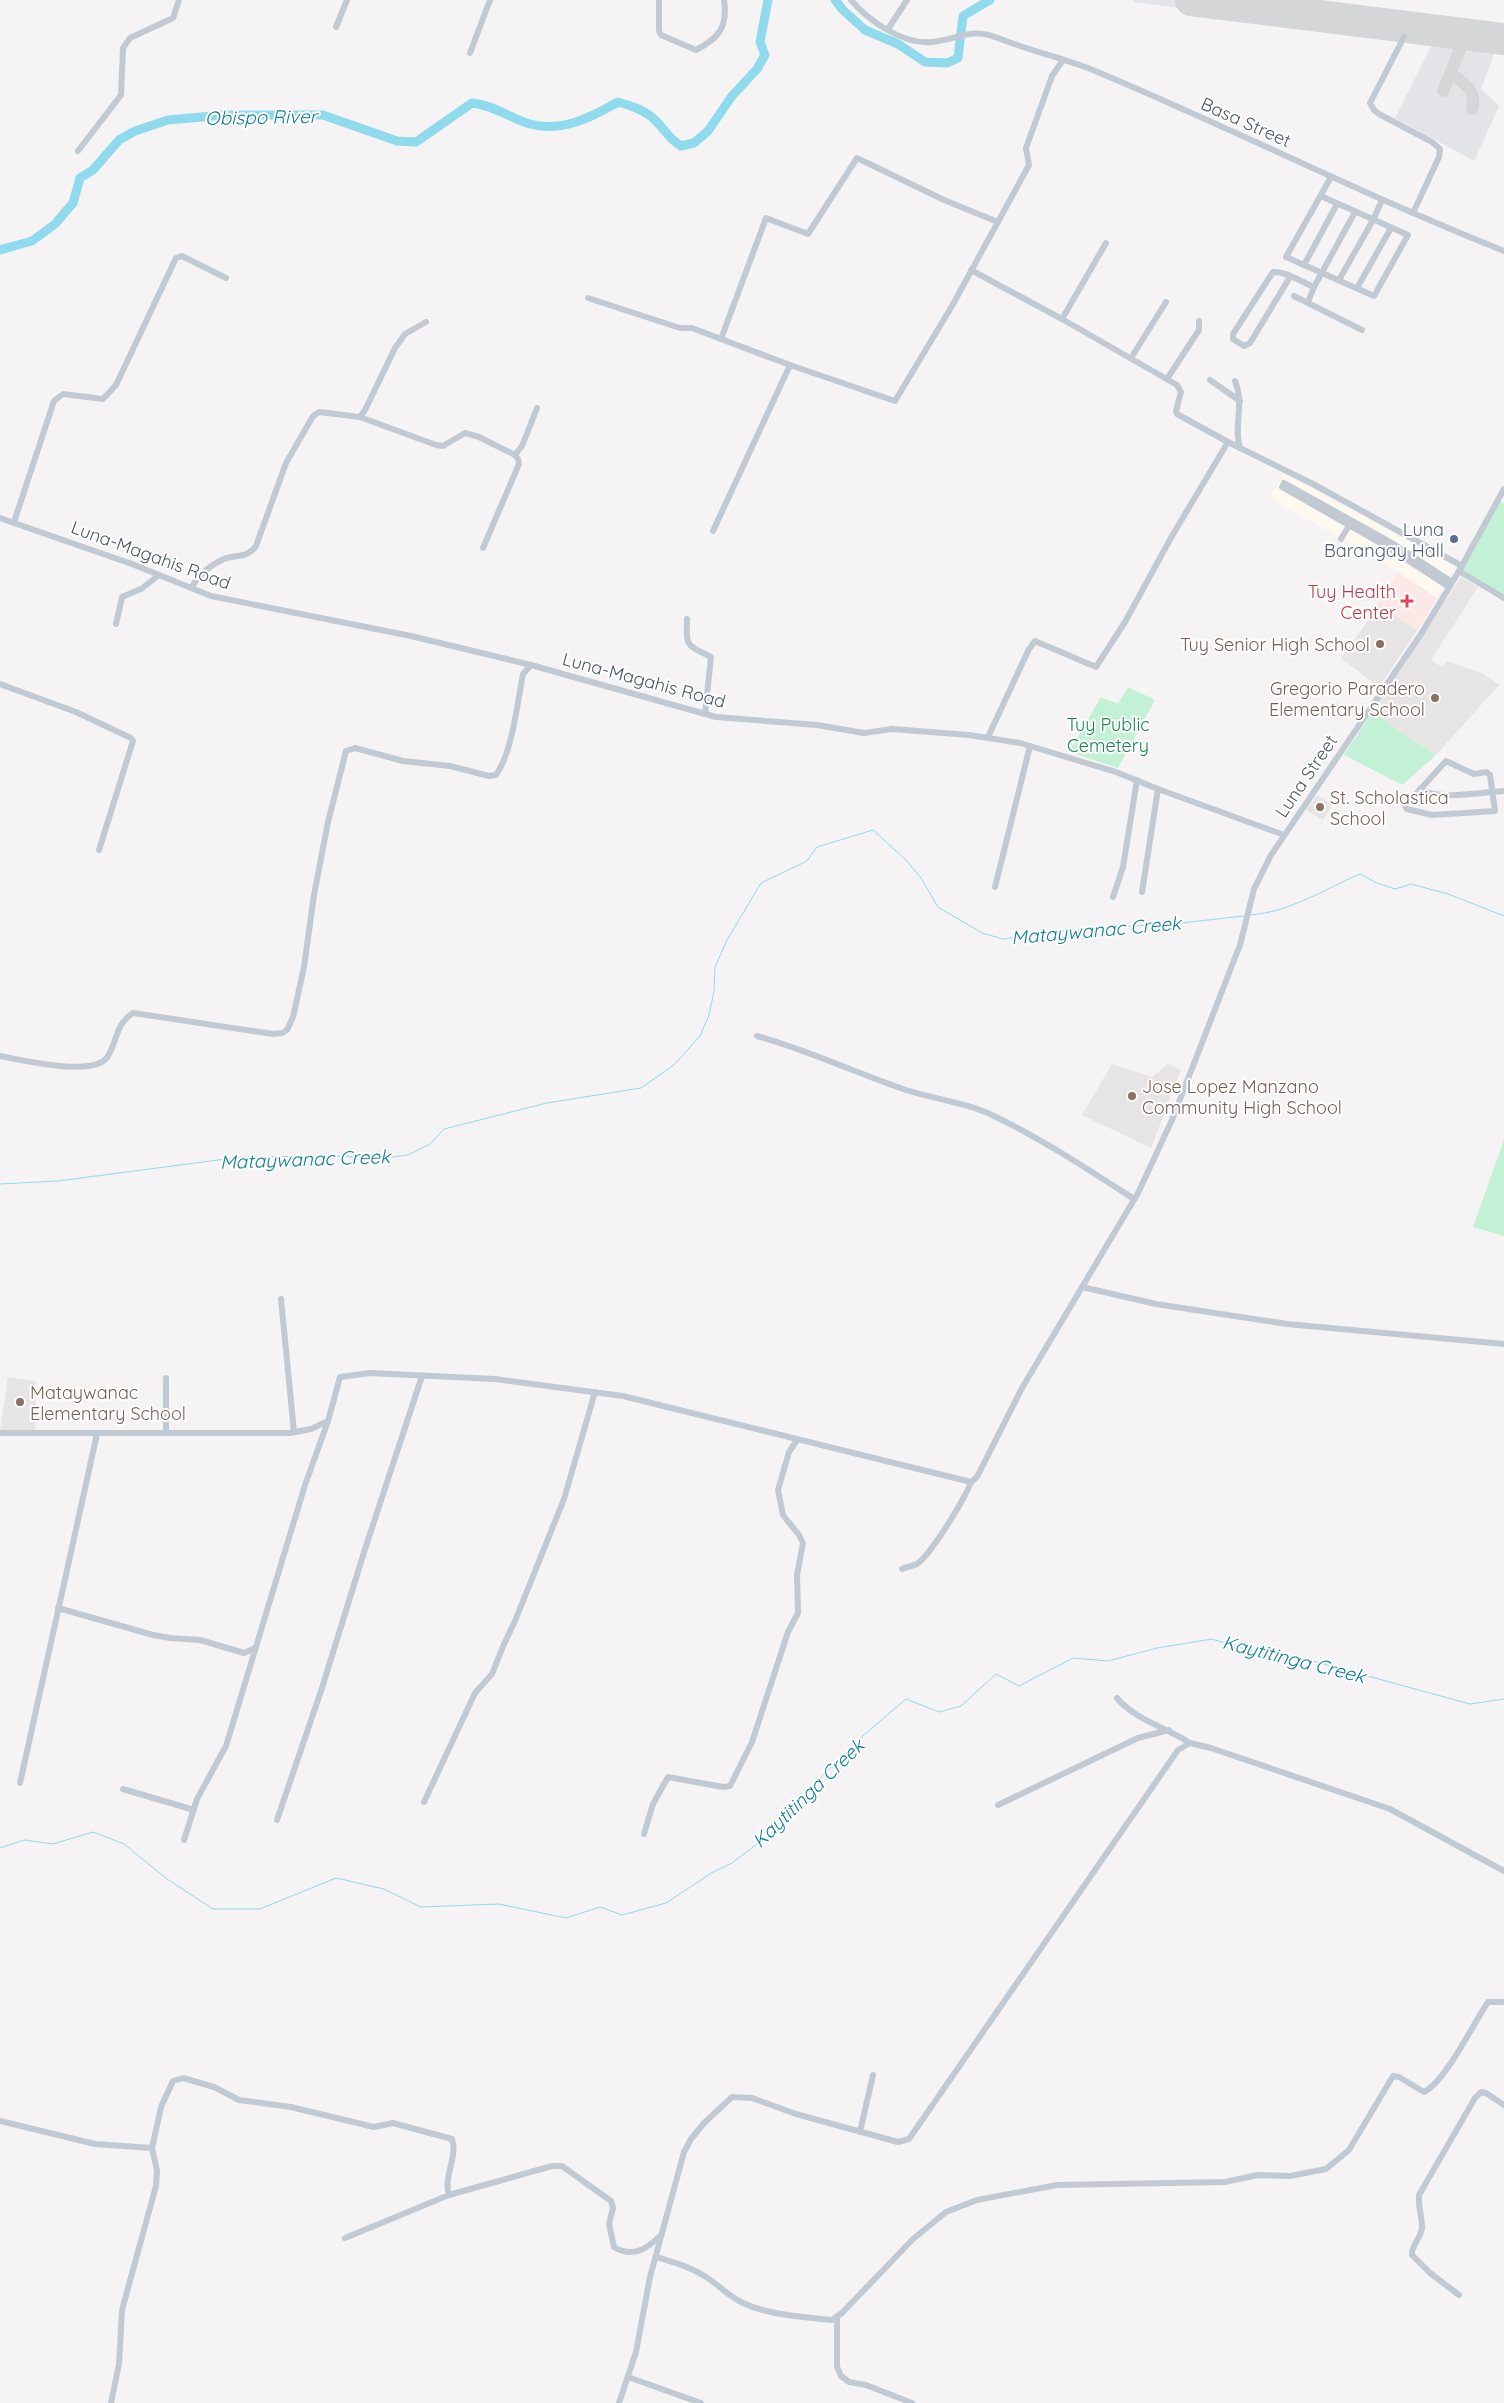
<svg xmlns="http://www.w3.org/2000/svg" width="1504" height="2403" viewBox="0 0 1504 2403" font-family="Quicksand,sans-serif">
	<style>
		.commercial { fill: #fdf9ef }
		.education { fill: #e6e4e5 }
		.medical { fill: #fce8e6 }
		.airport { fill: #e2e4e7 }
		.green { fill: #c3f1d5 }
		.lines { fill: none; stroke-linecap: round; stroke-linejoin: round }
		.stream { stroke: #90daee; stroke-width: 1 }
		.river { stroke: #90daee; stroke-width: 9 }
		.taxiway { stroke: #d5d6d8; stroke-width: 12 }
		.runway { stroke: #d5d6d8; stroke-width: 32 }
		.minor { stroke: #c1cad2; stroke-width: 6 }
		.service-dot { fill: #5c6f8a; stroke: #fff; stroke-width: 2 }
		.health-dot { fill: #e0444e; stroke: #fff; stroke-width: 2 }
		.education-dot { fill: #8d6e63; stroke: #fff; stroke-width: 2 }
		.labels { text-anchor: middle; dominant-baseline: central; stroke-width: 4; stroke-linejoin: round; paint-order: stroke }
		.street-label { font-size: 18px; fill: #4a5661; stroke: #fff }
		.service-label { font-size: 18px; fill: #4e5e75; stroke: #fff; text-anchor: end }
		.health-label { font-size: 18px; fill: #be3a42; stroke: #fff; text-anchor: end }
		.education-label { font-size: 18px; fill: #785e54; stroke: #fff; text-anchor: start }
		.park-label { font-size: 18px; fill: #17864f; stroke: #fff }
		.water-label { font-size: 19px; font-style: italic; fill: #0c7c9b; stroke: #fff }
	</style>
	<rect width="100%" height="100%" fill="#f5f3f3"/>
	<path class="commercial" d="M1284,474L1455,566L1437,598L1383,562L1269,498Z"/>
	<g class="education">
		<path d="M1461,577L1478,587L1431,660L1442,667L1447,661L1484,674L1499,685L1436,755L1404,735L1373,711Z"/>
		<path d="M1379,605L1417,630L1379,687L1341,658Z"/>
		<path d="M1317,795L1333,804L1323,820L1306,810Z"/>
		<path d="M1112,1064L1152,1077L1168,1064L1181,1070L1151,1148L1082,1115Z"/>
		<path d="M8,1377L36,1381L35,1430H0Z"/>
	</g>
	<path class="medical" d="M1398,572L1437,598L1417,630L1377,604Z"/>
	<path class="airport" d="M1134,0H1288L1504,28V50L1496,49L1481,89L1499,106L1474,161L1395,118L1434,41L1134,2Z"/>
	<g class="green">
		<path d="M1500,501L1504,503V595L1463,570Z"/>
		<path d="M1128,687L1155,700L1118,768L1069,752L1101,697L1118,704Z"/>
		<path d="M1373,711L1404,735L1436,755L1402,785L1344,755Z"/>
		<path d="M1504,1140V1236L1473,1227Z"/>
	</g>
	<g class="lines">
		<g class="stream">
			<path d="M1251,915C1292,911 1323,890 1360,874L1377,883L1395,889L1411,884L1448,894L1504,916"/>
			<path d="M0,1184L58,1181L241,1157L340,1156L376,1159L408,1155L430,1144L444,1129L547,1103L641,1088L674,1065L700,1036L709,1015L714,991L715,967L727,940L761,883L807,861L817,847L873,830L906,860L921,878L938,907L982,933L1003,939L1071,930L1181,923L1244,916"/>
			<path d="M0,1848L24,1840L53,1844L93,1832L124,1844L167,1879L213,1909H260L336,1878L384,1889L421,1907L499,1904L566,1918L600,1907L622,1915L666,1903L713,1872L732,1863L779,1827L809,1789L864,1735L906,1699L939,1712L961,1706L996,1674L1019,1686L1073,1658L1108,1661L1157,1648L1212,1639L1251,1651L1309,1660L1470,1704L1504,1699"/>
		</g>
		<g class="river">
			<path d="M835,0L843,10L865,30L898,44L925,62L947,63L958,58L963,16L990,0"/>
			<path d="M0,250L32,241L55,224L73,203L80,178L93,170L119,140L135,131L168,120L224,115H323L397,141L416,142L472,103C493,105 510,118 530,124C561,133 592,117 618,102C632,106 645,110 656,121C665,130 669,139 681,146L694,143L708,131L732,96L757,69L765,55L760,42L768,0"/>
		</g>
		<g class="taxiway">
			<path d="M1451,73C1463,83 1478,91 1472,109"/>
			<path d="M1443,91L1466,35"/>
		</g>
		<path class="runway" d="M1191,0L1504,39"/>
		<g class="minor">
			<path d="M851,0C869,21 903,45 932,42C959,39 971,27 998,38C1028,50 1059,57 1088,68C1228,126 1363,195 1504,251"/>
			<path d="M659,2V31L661,35L696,50C719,38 728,27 724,0"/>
			<path d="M336,27L347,0"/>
			<path d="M888,29L907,0"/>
			<path d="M1404,37L1370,103L1374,110L1379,114L1432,142L1440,149L1439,157L1413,213"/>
			<path d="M470,53L490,0"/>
			<path d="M78,151L121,95L123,48L130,38L173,18L179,0"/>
			<path d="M1321,196L1408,235L1374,296L1286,257L1331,177"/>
			<path d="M1304,265L1337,204"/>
			<path d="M971,270L1062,319L1177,385L1181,392L1176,411L1177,414L1228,442"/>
			<path d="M1290,277L1250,343L1244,346L1233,339V334L1273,272C1285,271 1302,282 1314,287L1355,212"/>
			<path d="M1339,280L1373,220L1382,200"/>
			<path d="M1357,288L1391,228"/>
			<path d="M1294,296L1362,330"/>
			<path d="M588,298L680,328H692L790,365"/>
			<path d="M1308,302L1314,287"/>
			<path d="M1062,319L1106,243"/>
			<path d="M721,339L766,218L808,234L857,158L944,200L998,222"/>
			<path d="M1131,358L1166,302"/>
			<path d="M1167,379L1199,330V321"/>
			<path d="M1210,380L1240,401"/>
			<path d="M1235,381C1245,405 1233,425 1240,448"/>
			<path d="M360,417L436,445L443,446L465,433L479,437L515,455L522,446L537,408"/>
			<path d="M0,518L132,564L211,596L411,636L531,665L716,717L817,725L864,733L892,729L969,735L1020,743L1116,772L1158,789L1284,835"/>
			<path d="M14,522L54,401L63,394L103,399L116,385L176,258L182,256L226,278"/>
			<path d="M713,531L790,365L895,401L952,306L1029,165L1026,148L1052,76L1063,60"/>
			<path d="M1341,539L1351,522"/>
			<path d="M483,548L519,464L518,459L515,455"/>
			<path d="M1459,571L1504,598"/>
			<path d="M1449,587L1389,548L1282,487L1284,483L1392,543L1452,582"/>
			<path d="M191,588C199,575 210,565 224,559C237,554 247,559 256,546L286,463L313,416L319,412L360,417L365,410L395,348L405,334L426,322"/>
			<path d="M687,619C686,648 686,644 711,657L705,714"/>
			<path d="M116,624L122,597L141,589L159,575"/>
			<path d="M0,684L76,712L131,738L133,741L99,850"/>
			<path d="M988,737L1029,649L1035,641L1096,667L1125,622L1172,536L1228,442L1313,484L1462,566"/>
			<path d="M1446,761L1474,774L1486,772L1490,775L1495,811L1432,815L1407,809L1405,806Z"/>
			<path d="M1420,789C1440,801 1481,792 1504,791"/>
			<path d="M995,887L1030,746"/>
			<path d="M1142,892L1158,789"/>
			<path d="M1113,897L1123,867L1137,780"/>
			<path d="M757,1036C807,1050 854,1072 903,1089C933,1099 965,1102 994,1116C1042,1139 1089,1170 1134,1199"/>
			<path d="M0,1056C22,1060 96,1078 108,1056C118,1039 115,1025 133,1013L273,1034L282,1033L287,1030L293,1017L304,967L314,895L328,822L346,751L355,748L403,761L450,766L489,776L496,775C513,750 517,704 523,674L531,665"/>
			<path d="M1082,1287L1156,1304L1287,1324L1504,1344"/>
			<path d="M281,1299L294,1432"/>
			<path d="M166,1378V1433"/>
			<path d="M0,1433H290L311,1429L328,1421L340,1377L370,1373L495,1379L623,1396L971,1482L977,1477L1022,1388L1138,1193L1172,1120L1231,968L1240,945L1254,889L1271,855L1421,634L1459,571L1504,489"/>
			<path d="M902,1569C907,1567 913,1566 917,1564C932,1553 964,1500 971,1482"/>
			<path d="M58,1608L153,1635L170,1638L200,1640L244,1653L255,1648"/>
			<path d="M1117,1698C1134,1719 1167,1728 1190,1743"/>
			<path d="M20,1783L97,1434"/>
			<path d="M123,1789L194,1810"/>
			<path d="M424,1802L475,1693L492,1674L504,1644L515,1621L564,1499L595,1392"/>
			<path d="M998,1805L1138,1738L1169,1730"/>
			<path d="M277,1820L322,1688L365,1549L422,1376"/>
			<path d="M644,1834L653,1804L668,1777L723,1787L730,1786L752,1742L788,1632L798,1613L797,1575L803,1543L799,1535L783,1515L778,1490L789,1452L797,1440"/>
			<path d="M184,1840L197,1799L226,1746L305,1485L328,1421"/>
			<path d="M0,2121L95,2144L152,2148"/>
			<path d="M860,2132L873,2075"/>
			<path d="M345,2238L449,2195L552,2166H562L611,2201L613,2208L609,2224L614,2247C634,2259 648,2248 662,2234"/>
			<path d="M656,2257C673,2262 691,2267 706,2277C719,2285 727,2295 741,2302C767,2315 803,2317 832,2320L842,2313L913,2239L946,2212L977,2200L1057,2185L1225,2182L1258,2175L1290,2176L1326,2169L1349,2150L1393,2076L1399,2077L1424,2092C1446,2081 1473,2024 1488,2002H1504"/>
			<path d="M1459,2295L1430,2273L1412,2255C1411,2245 1421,2238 1422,2228C1422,2217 1418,2207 1419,2195L1475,2098L1481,2092L1486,2093L1504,2105"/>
			<path d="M837,2316V2367L841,2376L849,2382L866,2385L912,2403"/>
			<path d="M628,2377L701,2403"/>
			<path d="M111,2403L119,2364L122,2310L156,2186L157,2171L152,2148L161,2107L173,2081L183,2078L214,2087L239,2100L291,2107L374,2127L393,2123L452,2139C458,2158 443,2176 449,2195"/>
			<path d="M619,2403L636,2352L650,2277L684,2152L691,2139L704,2123L732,2097L752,2098L796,2114L898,2142L909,2139L1178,1750L1190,1743L1211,1748L1390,1809L1504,1871"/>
		</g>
	</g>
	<circle class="service-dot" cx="1454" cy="539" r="5"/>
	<path class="health-dot" d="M1404.5 593.5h5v5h5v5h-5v5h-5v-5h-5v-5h5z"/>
	<g class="education-dot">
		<circle cx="1380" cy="644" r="5"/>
		<circle cx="1435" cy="698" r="5"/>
		<circle cx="1320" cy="807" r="5"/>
		<circle cx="1132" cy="1096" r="5"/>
		<circle cx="20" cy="1402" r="5"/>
	</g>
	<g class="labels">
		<g class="street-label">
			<text transform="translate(1246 122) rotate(24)">Basa Street</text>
			<text transform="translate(151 555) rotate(20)">Luna-Magahis Road</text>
			<text transform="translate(644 680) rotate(15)">Luna-Magahis Road</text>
			<text transform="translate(1306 776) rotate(-56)">Luna Street</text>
		</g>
		<g class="service-label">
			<text x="1444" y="529">Luna<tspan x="1444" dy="21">Barangay Hall</tspan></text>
		</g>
		<g class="health-label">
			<text x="1396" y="591">Tuy Health<tspan x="1396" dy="21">Center</tspan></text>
		</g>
		<g class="education-label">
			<text x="1370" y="644" text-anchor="end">Tuy Senior High School</text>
			<text x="1425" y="688" text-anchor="end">Gregorio Paradero<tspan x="1425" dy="21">Elementary School</tspan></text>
			<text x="1330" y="797">St. Scholastica<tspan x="1330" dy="21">School</tspan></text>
			<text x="1142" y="1086">Jose Lopez Manzano<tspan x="1142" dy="21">Community High School</tspan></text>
			<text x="30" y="1392">Mataywanac<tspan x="30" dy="21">Elementary School</tspan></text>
		</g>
		<g class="park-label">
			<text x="1108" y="724">Tuy Public<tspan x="1108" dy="21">Cemetery</tspan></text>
		</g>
		<g class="water-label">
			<text transform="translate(261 117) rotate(-1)">Obispo River</text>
			<text transform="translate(1096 930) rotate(-5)">Mataywanac Creek</text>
			<text transform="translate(305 1159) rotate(-2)">Mataywanac Creek</text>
			<text transform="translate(1294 1659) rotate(14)">Kaytitinga Creek</text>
			<text transform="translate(808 1793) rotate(-44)">Kaytitinga Creek</text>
		</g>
	</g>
</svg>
